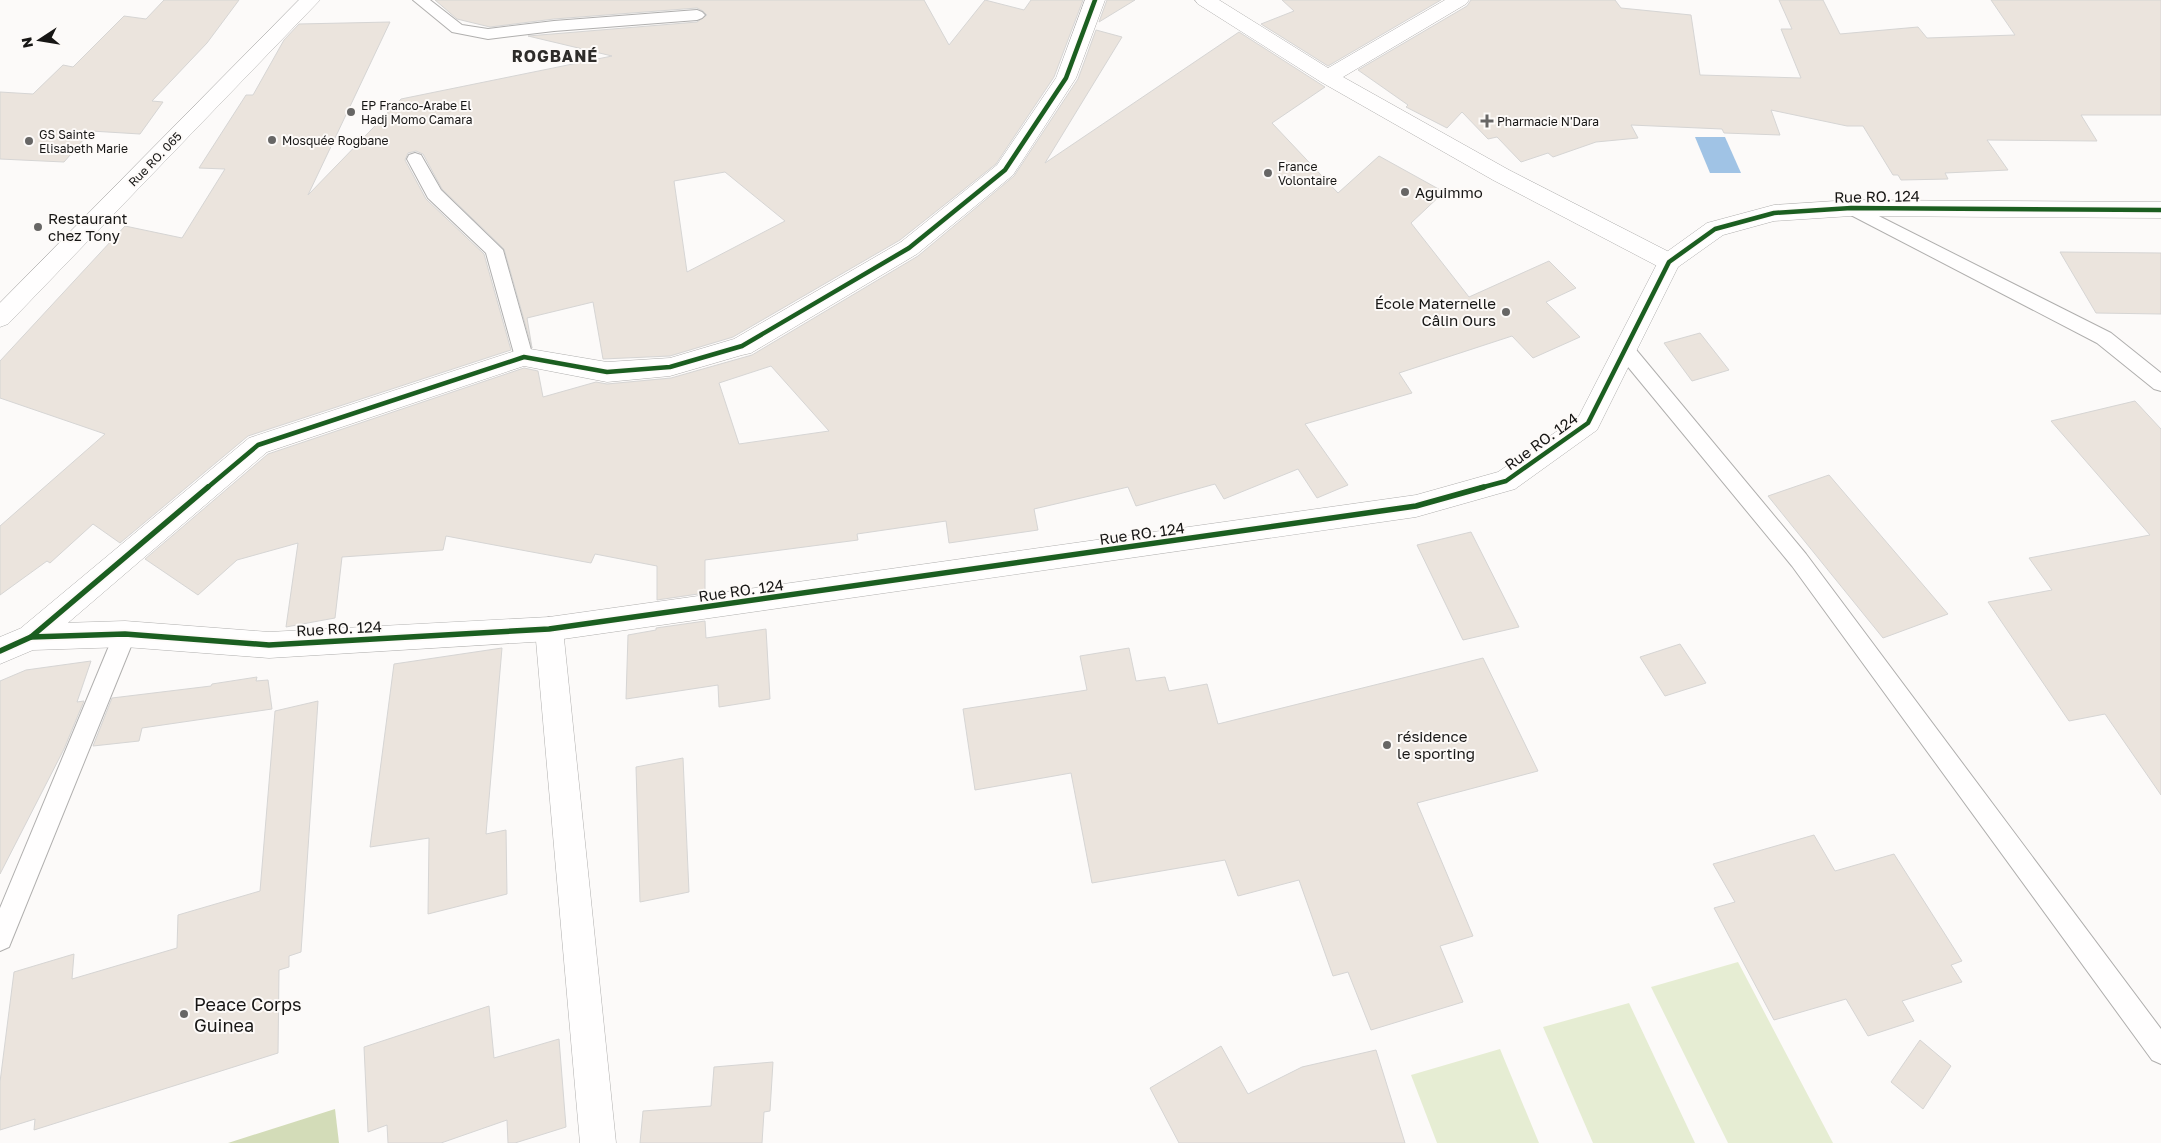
<svg xmlns="http://www.w3.org/2000/svg" width="2161" height="1143" viewBox="0 0 2161 1143" font-family="'Golos Text',sans-serif">
	<style>
		.green { fill: #e6edd3 }
		.forest { fill: #d3dcb8 }
		.water { fill: #a0c3e5 }
		.building { fill: #ebe4dd; stroke: #d6d5d4; fill-rule: evenodd }
		.lines { fill: none; stroke-linecap: round; stroke-linejoin: round }
		.lane-casing { stroke: #b0afae; stroke-width: 2 }
		.street-casing { stroke: #b0afae; stroke-width: 1 }
		.secondary-casing { stroke: #b0afae; stroke-width: 1 }
		.lane { fill: #fffefe; fill-rule: evenodd }
		.street { fill: #fffefe; fill-rule: evenodd }
		.secondary { fill: #fffefe; fill-rule: evenodd }
		.cycleway-far1-casing { stroke: #fdfaf8; stroke-width: 7 }
		.cycleway-casing { stroke: #fdfaf8; stroke-width: 9 }
		.cycleway-far1 { stroke: #1b5e20; stroke-width: 4.5 }
		.cycleway { stroke: #1b5e20; stroke-width: 5.5 }
		.poi-dot { fill: #676665; stroke: #fdfaf8; stroke-width: 2 }
		.labels { text-anchor: middle; dominant-baseline: central; stroke-width: 4; stroke-linejoin: round; paint-order: stroke }
		.far-poi-label { font-size: 12px; fill: #171615; stroke: #fdfaf8; text-anchor: start }
		.far-street-label { font-size: 12px; fill: #171615; stroke: #fdfaf8 }
		.poi-label { font-size: 15px; fill: #171615; stroke: #fdfaf8; text-anchor: start }
		.street-label { font-size: 15px; fill: #171615; stroke: #fdfaf8 }
		.far-district-label { font-size: 16px; font-weight: bold; letter-spacing: 1px; fill: #2e2c2a; stroke: #fdfaf8 }
		.near-poi-label { font-size: 18px; fill: #171615; stroke: #fdfaf8; text-anchor: start }
	</style>
	<rect width="100%" height="100%" fill="#fcfaf9"/>
	<g class="green">
		<path d="M1738,962L1833,1143H1728L1651,987Z"/>
		<path d="M1629,1003L1695,1143H1593L1543,1027Z"/>
		<path d="M1500,1049L1539,1143H1437L1411,1075Z"/>
	</g>
	<path class="forest" d="M335,1109L339,1143H228Z"/>
	<path class="water" d="M1695,137H1725L1741,173H1710Z"/>
	<g class="building">
		<path d="M164,0H239L207,43L152,101L163,102L140,134L91,131L64,162L0,159V92L33,94L63,65L73,67L124,16L146,19Z"/>
		<path d="M435,0H924L949,45L985,0L1024,10L1031,0H1083L1054,77L996,164L900,240L733,337L670,356L603,359L593,302L527,318L532,348L504,249L442,189L423,154L416,151L408,153L405,160L426,199L484,254L511,350L248,436L120,543L93,524L50,563L47,561L0,595V526L105,434L0,398V361L125,226L182,238L225,169L199,168L246,95H253L284,40L299,24L390,22L308,195L401,99L612,56L528,36L697,22L707,15L703,11L697,8L554,19L490,27L457,19ZM725,172L785,221L687,272L674,181Z"/>
		<path d="M1107,0H1135L1099,22Z"/>
		<path d="M1282,0H1441L1328,66L1261,24L1294,11Z"/>
		<path d="M1471,0H1615L1621,8L1691,15L1700,75L1801,78L1781,29H1792L1779,0H1823L1840,34L1918,27L1927,38L2015,35L1991,0H2161V115H2081L2097,141L1987,140L2008,170L1945,173L1948,179L1901,180L1898,175H1893L1863,126H1847L1771,110L1780,135L1724,133L1722,129L1631,125L1638,138L1596,142L1553,157L1548,153L1521,162L1497,137L1488,139L1462,112L1447,128L1406,107L1408,105L1358,70L1467,6Z"/>
		<path d="M1096,30L1122,37L1045,163L1239,32L1325,87L1272,123L1338,193L1379,156L1444,192L1411,223L1469,297L1549,261L1576,288L1546,302L1580,337L1533,358L1512,336L1399,373L1412,393L1305,424L1348,485L1317,498L1298,469L1224,499L1215,484L1136,506L1128,487L1034,509L1038,530L949,543L946,521L857,534L858,540L705,560V593L657,600V566L595,554L591,563L446,536L443,550L342,557L335,618L286,627L298,543L237,560L198,595L145,559L268,454L524,368L538,371L543,397L596,382L607,384L671,378L752,355L918,256L1014,176L1078,79ZM771,366L829,431L739,444L719,383Z"/>
		<path d="M2060,252L2161,253V314L2096,313Z"/>
		<path d="M1700,333L1729,370L1692,381L1664,343Z"/>
		<path d="M2135,401L2161,429V795L2105,714L2069,721L1988,602L2052,590L2029,558L2150,535L2051,421Z"/>
		<path d="M1829,475L1948,614L1883,638L1768,496Z"/>
		<path d="M1471,532L1519,627L1463,640L1417,545Z"/>
		<path d="M705,621L706,638L766,629L770,699L719,707L718,685L626,699L628,635L656,630V628Z"/>
		<path d="M1680,644L1706,683L1665,696L1640,657Z"/>
		<path d="M502,648L486,834L506,830L507,894L428,914L429,838L370,847L394,664Z"/>
		<path d="M1129,648L1136,681L1165,677L1169,691L1207,684L1218,724L1483,658L1538,771L1417,803L1473,936L1440,946L1463,1002L1371,1030L1348,972L1333,976L1299,880L1238,896L1225,860L1092,883L1071,773L975,790L963,709L1087,690L1080,656Z"/>
		<path d="M91,661L77,702L84,701L64,749L0,874V681L26,670Z"/>
		<path d="M257,677L256,681L268,680L272,709L142,728L139,741L93,746L112,698L211,686L212,684Z"/>
		<path d="M318,701L301,952L289,956V967L279,970L278,1053L34,1130L35,1119L0,1130V1082L14,972L74,954L72,979L177,948L178,915L260,891L275,711Z"/>
		<path d="M683,758L689,892L640,902L636,767Z"/>
		<path d="M1814,835L1835,871L1894,854L1962,961L1951,965L1962,982L1902,1001L1914,1021L1868,1036L1846,999L1774,1020L1714,908L1735,902L1713,864Z"/>
		<path d="M489,1006L494,1058L559,1039L566,1127L515,1143H508L507,1120L441,1143H388L387,1125L368,1132L364,1047Z"/>
		<path d="M1920,1040L1951,1066L1923,1109L1891,1082Z"/>
		<path d="M1221,1046L1248,1094L1302,1067L1376,1050L1405,1143H1179L1150,1088Z"/>
		<path d="M773,1062L770,1111L764,1112L762,1143H640L643,1111L711,1106L714,1067Z"/>
	</g>
	<g class="lines">
		<defs>
			<g id="lane">
				<path d="M413,0H430L462,25L488,29L554,21L697,10L702,12L705,15L702,18L697,20L554,31L488,39L452,32Z"/>
				<path d="M415,153L421,155L441,190L503,250L533,357L531,362L524,364L517,362L515,357L486,253L428,198L407,159L409,155Z"/>
				<path d="M1851,202L2111,333L2161,373V391L2154,389L2097,343L1845,212L1842,208L1845,204Z"/>
				<path d="M1626,344L1633,346L1806,554L2161,1029V1064L2152,1060L1792,566L1619,356L1617,351L1619,346Z"/>
				<path d="M125,624L133,627L136,634L9,947L0,951V908L114,634L117,627Z"/>
			</g>
			<g id="street">
				<path d="M299,0H320L8,324L0,327V303Z"/>
				<path d="M1085,0H1105L1076,78L1013,175L917,254L751,353L742,355L670,376L607,382L524,366L267,452L41,646L31,650L21,646L17,637L21,628L249,438L524,348L607,362L670,358L734,339L901,242L997,165L1056,78Z"/>
				<path d="M1195,0H1219L1328,68L1445,0H1469L1466,4L1343,77L1509,170L1677,256L1681,262L1677,268L1669,270L1661,268L1493,180L1321,82L1198,4Z"/>
				<path d="M549,617L559,620L563,629L616,1143H580L535,629L539,620Z"/>
			</g>
			<path id="secondary" d="M1851,200L2161,202V218L1851,216L1774,221L1723,235L1678,267L1597,430L1515,489L1416,517L549,641L269,658L125,647L33,650L0,664V637L31,624L125,621L269,632L549,617L1416,495L1498,472L1579,416L1661,256L1707,223L1774,205Z"/>
		</defs>
		<use href="#lane" class="lane-casing"/>
		<use href="#street" class="street-casing"/>
		<use href="#secondary" class="secondary-casing"/>
		<use href="#lane" class="lane"/>
		<use href="#street" class="street"/>
		<use href="#secondary" class="secondary"/>
		<defs>
			<g id="cycleway-far1">
				<path d="M207,488L258,445L524,357L607,372L670,367L742,346L909,248L1005,170L1066,78L1095,0"/>
				<path d="M1480,488L1506,481L1588,423L1669,262L1715,229L1774,213L1851,208L2161,210"/>
			</g>
			<g id="cycleway">
				<path d="M31,637L208,487"/>
				<path d="M0,651L31,637L125,634L269,645L549,629L1416,506L1484,487"/>
			</g>
		</defs>
		<use href="#cycleway-far1" class="cycleway-far1-casing"/>
		<use href="#cycleway" class="cycleway-casing"/>
		<use href="#cycleway-far1" class="cycleway-far1"/>
		<use href="#cycleway" class="cycleway"/>
	</g>
	<g class="poi-dot">
		<circle cx="351" cy="112" r="5"/>
		<path d="M1484.5 113.5h5v5h5v5h-5v5h-5v-5h-5v-5h5z"/>
		<circle cx="272" cy="140" r="5"/>
		<circle cx="29" cy="141" r="5"/>
		<circle cx="1268" cy="173" r="5"/>
		<circle cx="1405" cy="192" r="5"/>
		<circle cx="38" cy="227" r="5"/>
		<circle cx="1506" cy="312" r="5"/>
		<circle cx="1387" cy="745" r="5"/>
		<circle cx="184" cy="1014" r="5"/>
	</g>
	<g class="labels">
		<g class="far-poi-label">
			<text x="361" y="105">EP Franco-Arabe El<tspan x="361" dy="14">Hadj Momo Camara</tspan></text>
			<text x="1497" y="121">Pharmacie N'Dara</text>
			<text x="39" y="134">GS Sainte<tspan x="39" dy="14">Elisabeth Marie</tspan></text>
			<text x="282" y="140">Mosquée Rogbane</text>
			<text x="1278" y="166">France<tspan x="1278" dy="14">Volontaire</tspan></text>
		</g>
		<g class="far-street-label">
			<text transform="translate(155 159) rotate(-46)">Rue RO. 065</text>
		</g>
		<g class="poi-label">
			<text x="1415" y="192">Aguimmo</text>
			<text x="48" y="218">Restaurant<tspan x="48" dy="17">chez Tony</tspan></text>
			<text x="1496" y="303" text-anchor="end">École Maternelle<tspan x="1496" dy="17">Câlin Ours</tspan></text>
			<text x="1397" y="736">résidence<tspan x="1397" dy="17">le sporting</tspan></text>
		</g>
		<g class="street-label">
			<text transform="translate(1877 196) rotate(-1)">Rue RO. 124</text>
			<text transform="translate(1541 441) rotate(-36)">Rue RO. 124</text>
			<text transform="translate(1142 533) rotate(-8)">Rue RO. 124</text>
			<text transform="translate(741 590) rotate(-8)">Rue RO. 124</text>
			<text transform="translate(339 628) rotate(-3)">Rue RO. 124</text>
		</g>
		<g class="far-district-label">
			<text x="555" y="56">ROGBANÉ</text>
		</g>
		<g class="near-poi-label">
			<text x="194" y="1004">Peace Corps<tspan x="194" dy="21">Guinea</tspan></text>
		</g>
	</g>
	<g transform="translate(40 40) rotate(258)" stroke="#fdfaf8" stroke-width="4" paint-order="stroke">
	<path d="M0-4L9 19L0 12L-9 19Z" fill="#171615"/>
	<text y="-8" font-size="14" font-weight="bold" text-anchor="middle" fill="#171615">N</text>
	</g>
</svg>
